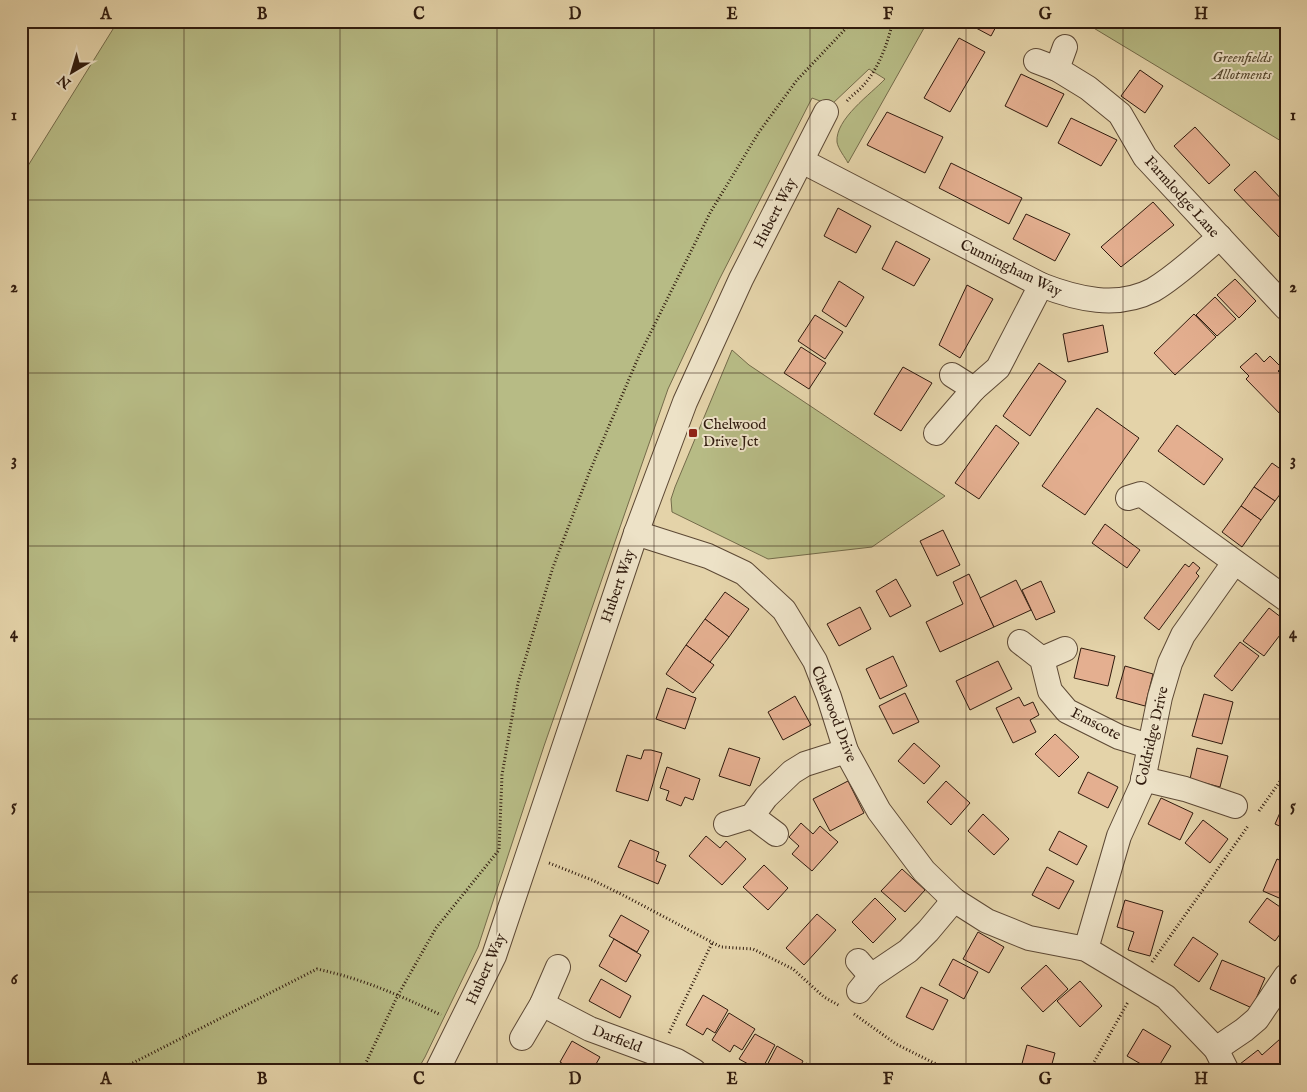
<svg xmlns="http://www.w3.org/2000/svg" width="1307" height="1092" viewBox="0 0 1307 1092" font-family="'IM FELL English',serif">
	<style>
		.green { fill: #b7bb85; stroke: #746b4a }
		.building { fill: #e4af90; stroke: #301b0e }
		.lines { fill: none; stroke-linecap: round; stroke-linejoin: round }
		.minor-casing { stroke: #5d4935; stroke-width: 26 }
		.path { stroke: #301b0e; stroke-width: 3; stroke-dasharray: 1 2.5; stroke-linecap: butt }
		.minor { stroke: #ede2c7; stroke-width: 24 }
		.grid { fill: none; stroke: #301b0e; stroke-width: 1; stroke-opacity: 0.55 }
		.poi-dot { fill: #8f2418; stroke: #ede2c7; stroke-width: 2 }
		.labels { text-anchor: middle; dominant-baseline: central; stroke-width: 4; stroke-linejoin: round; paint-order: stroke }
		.park-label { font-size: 15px; font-style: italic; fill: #584b32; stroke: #ede2c7 }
		.street-label { font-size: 15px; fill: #301b0e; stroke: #ede2c7 }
		.poi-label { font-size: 15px; fill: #301b0e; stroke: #ede2c7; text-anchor: start }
		.neatline { fill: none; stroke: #301b0e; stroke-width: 2 }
		.grid-label { font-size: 16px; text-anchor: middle; font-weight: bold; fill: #301b0e }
	</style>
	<rect width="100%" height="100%" fill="#e4d3a9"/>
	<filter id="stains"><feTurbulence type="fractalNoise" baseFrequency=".004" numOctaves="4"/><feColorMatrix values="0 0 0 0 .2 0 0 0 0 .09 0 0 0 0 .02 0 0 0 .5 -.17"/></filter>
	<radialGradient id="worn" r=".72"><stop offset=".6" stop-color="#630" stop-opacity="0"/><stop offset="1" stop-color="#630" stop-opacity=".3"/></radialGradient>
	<g class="green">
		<path d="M118,21H928L848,163C845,157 838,149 837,142C835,119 871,94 885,79L869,69L831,105L812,98L719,280L668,389L544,746L478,947L425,1057L417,1071H21V177Z"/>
		<path d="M1082,21H1286V144Z"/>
		<path d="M732,350L749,365L945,496L872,547L768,559L672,512L671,499L675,487Z"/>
	</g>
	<g class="building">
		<path d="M963,21H999L991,36Z"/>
		<path d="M959,38L985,52L950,112L924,98Z"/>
		<path d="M1140,70L1163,86L1145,113L1121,96Z"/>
		<path d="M1021,74L1064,94L1047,127L1005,106Z"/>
		<path d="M887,112L943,137L925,173L867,145Z"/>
		<path d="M1071,118L1117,140L1101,166L1058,143Z"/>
		<path d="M1195,127L1230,165L1209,184L1174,146Z"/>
		<path d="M951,163L1022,198L1009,224L939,188Z"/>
		<path d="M1255,171L1286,204V235L1281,239L1234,190Z"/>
		<path d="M1153,202L1174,225L1121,267L1101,247Z"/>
		<path d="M838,208L871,226L856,253L824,236Z"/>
		<path d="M1026,214L1070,234L1055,261L1013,239Z"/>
		<path d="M896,241L930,259L914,286L882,269Z"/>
		<path d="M1235,279L1256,301L1239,318L1217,295Z"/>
		<path d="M839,281L864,297L846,327L822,311Z"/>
		<path d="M967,285L993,299L960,358L939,345Z"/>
		<path d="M1215,297L1236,319L1217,336L1196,315Z"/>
		<path d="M1194,314L1216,337L1175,375L1154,353Z"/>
		<path d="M815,315L843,332L825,359L798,341Z"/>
		<path d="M1103,325L1108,352L1068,362L1063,334Z"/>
		<path d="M801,347L826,363L809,389L784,373Z"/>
		<path d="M1256,353L1264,362L1270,356L1282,368L1278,371L1286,379V420L1246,379L1249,376L1240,367Z"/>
		<path d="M1039,363L1066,381L1030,436L1003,416Z"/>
		<path d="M903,367L932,383L901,431L874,414Z"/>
		<path d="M1097,408L1139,438L1085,515L1042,486Z"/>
		<path d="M996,425L1019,443L979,499L955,483Z"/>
		<path d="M1177,425L1223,459L1204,485L1158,451Z"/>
		<path d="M1272,463L1286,473V490L1284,489L1275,501L1254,487Z"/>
		<path d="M1254,487L1275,501L1261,520L1241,506Z"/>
		<path d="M1241,506L1261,520L1242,547L1222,532Z"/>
		<path d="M1105,524L1140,550L1127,568L1092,543Z"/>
		<path d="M943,530L960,565L937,576L920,541Z"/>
		<path d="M1193,562L1200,568L1196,573L1199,576L1159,630L1144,618L1185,564L1189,567Z"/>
		<path d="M969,574L994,627L940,652L926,622L963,604L953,582Z"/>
		<path d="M896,579L911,606L890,617L876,591Z"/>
		<path d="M1016,580L1031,610L994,627L980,598Z"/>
		<path d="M1041,581L1055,612L1036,620L1022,590Z"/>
		<path d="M725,592L749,609L729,637L705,619Z"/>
		<path d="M860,607L871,629L839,646L827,624Z"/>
		<path d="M1269,608L1286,621V627L1264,656L1243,641Z"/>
		<path d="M705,619L729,637L710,662L686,645Z"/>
		<path d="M1240,642L1259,656L1232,691L1214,676Z"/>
		<path d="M686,645L714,665L693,693L666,674Z"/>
		<path d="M1081,648L1115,656L1108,686L1074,678Z"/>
		<path d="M893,656L907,686L880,699L866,669Z"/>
		<path d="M998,661L1012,689L970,710L956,681Z"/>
		<path d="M1125,666L1153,674L1145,706L1116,698Z"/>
		<path d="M667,688L696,698L685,729L656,719Z"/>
		<path d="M905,693L919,722L893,734L879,706Z"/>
		<path d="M1204,694L1233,702L1222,744L1192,736Z"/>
		<path d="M795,696L811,725L783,740L768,712Z"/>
		<path d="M1019,697L1024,706L1033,702L1039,715L1030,720L1036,732L1013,743L996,708Z"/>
		<path d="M1055,734L1079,757L1059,777L1035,754Z"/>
		<path d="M914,743L940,766L924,784L898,761Z"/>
		<path d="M729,748L760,758L750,786L719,776Z"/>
		<path d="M1197,748L1228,756L1220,787L1190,779Z"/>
		<path d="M644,750H651L662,753L648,801L616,791L627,755L641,759Z"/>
		<path d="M667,767L700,779L693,800L685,797L681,806L666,800L669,791L660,788Z"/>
		<path d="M1088,772L1118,787L1108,808L1078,793Z"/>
		<path d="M848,781L864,813L830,831L813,799Z"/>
		<path d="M946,781L970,803L951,825L927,802Z"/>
		<path d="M1161,798L1193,813L1180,840L1148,824Z"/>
		<path d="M1286,799V829L1275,824Z"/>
		<path d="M983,814L1009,839L994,855L968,831Z"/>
		<path d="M1203,820L1228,839L1210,863L1185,843Z"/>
		<path d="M801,823L813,834L820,826L838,842L812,871L792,854L799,846L789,837Z"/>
		<path d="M1059,831L1087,846L1077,865L1049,850Z"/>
		<path d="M706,836L720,848L726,841L746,859L722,885L689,856Z"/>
		<path d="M630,840L659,852L656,861L666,865L658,884L618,867Z"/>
		<path d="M1277,859L1286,863V901L1263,891Z"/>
		<path d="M764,865L788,888L768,910L743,887Z"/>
		<path d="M1047,867L1074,881L1059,909L1032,895Z"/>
		<path d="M902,869L925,890L905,912L881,891Z"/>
		<path d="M875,898L896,919L873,943L852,922Z"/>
		<path d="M1267,898L1286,911V926L1275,941L1249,922Z"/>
		<path d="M1125,900L1163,911L1150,956L1128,950L1134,932L1117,927Z"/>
		<path d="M817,914L836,930L804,965L786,948Z"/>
		<path d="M621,915L649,931L637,952L609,936Z"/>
		<path d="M978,932L1004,947L989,973L963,959Z"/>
		<path d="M1193,937L1218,954L1199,982L1174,965Z"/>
		<path d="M614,939L641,955L626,982L599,966Z"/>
		<path d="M953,959L978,972L964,999L939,985Z"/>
		<path d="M1222,960L1265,978L1252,1008L1210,989Z"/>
		<path d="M1046,965L1068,989L1043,1012L1021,988Z"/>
		<path d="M601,979L631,996L620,1018L589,1001Z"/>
		<path d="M1080,981L1102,1006L1080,1027L1057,1001Z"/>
		<path d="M921,987L948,1000L933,1030L906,1017Z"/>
		<path d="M703,995L728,1010L715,1033L707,1028L703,1035L686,1025Z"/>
		<path d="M729,1013L755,1029L742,1050L734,1045L730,1052L712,1040Z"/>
		<path d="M1143,1029L1171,1046L1156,1071H1153L1127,1056Z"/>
		<path d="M755,1034L775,1045L761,1071L739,1059Z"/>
		<path d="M1280,1039L1286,1047V1071H1246L1240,1064L1258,1050L1262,1055Z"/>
		<path d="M572,1041L600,1057L592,1071H575L560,1062Z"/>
		<path d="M1027,1045L1055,1053L1050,1071H1020Z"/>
		<path d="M777,1046L803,1061L798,1071H764Z"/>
		<path d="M806,1063L820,1071H801Z"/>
	</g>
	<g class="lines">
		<defs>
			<g id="minor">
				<path d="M1036,61L1057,69L1088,88L1120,114L1145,157L1286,308"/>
				<path d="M1057,69L1065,47"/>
				<path d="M802,161L1041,285C1077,299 1117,309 1153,290C1177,276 1198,255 1220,237"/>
				<path d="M952,375L974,389"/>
				<path d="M936,433L974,389L998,368L1041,285"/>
				<path d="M1128,498L1141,494L1286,599"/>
				<path d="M636,533L708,556L744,573L784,610L815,661L829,697L846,751L879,811L924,871L954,900L987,921L1029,938L1086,949L1166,997L1216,1049L1227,1071"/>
				<path d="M1020,642L1042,659L1050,691L1067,711L1119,737L1149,746"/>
				<path d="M1042,659L1065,649"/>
				<path d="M1143,779L1185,789L1235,806"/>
				<path d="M752,816L776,834"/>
				<path d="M726,824L752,816L766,797L792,772L805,764L846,751"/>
				<path d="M1086,949L1119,836L1142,785L1160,697L1170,663L1183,635L1234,563"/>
				<path d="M858,961L871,976"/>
				<path d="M859,991L871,976L908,951L928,931L954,900"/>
				<path d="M542,1004L590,1029L677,1061L694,1071"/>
				<path d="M522,1038L542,1004L558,967"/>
				<path d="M1216,1049L1244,1030L1257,1019L1286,976"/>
				<path d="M437,1071L494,956L636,533L685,402L741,279L826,112"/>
			</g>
		</defs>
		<use href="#minor" class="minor-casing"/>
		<g class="path">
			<path d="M847,101C851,96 857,92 861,88C879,69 887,45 893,21"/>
			<path d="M1259,811L1286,773"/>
			<path d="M549,863L592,880L621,894L721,947L753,949L793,969L824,997L840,1006"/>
			<path d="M1152,962L1248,826"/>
			<path d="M854,1014L896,1044L950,1071"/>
			<path d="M669,1033L712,943"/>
			<path d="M117,1071L317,969C363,979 399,995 441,1015"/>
			<path d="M362,1071L398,995L436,928L499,850L502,775L518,683L553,567L589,473L638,358L710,213L759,132L797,80L853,21"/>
			<path d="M1089,1071L1128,1002"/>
		</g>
		<use href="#minor" class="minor"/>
	</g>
	<path class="grid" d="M184,21V1071M340,21V1071M497,21V1071M654,21V1071M810,21V1071M966,21V1071M1123,21V1071M21,200H1286M21,373H1286M21,546H1286M21,719H1286M21,892H1286"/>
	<rect class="poi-dot" x="688" y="428" width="10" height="10" rx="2.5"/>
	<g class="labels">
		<g class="park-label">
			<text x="1242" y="57">Greenfields<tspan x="1242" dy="17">Allotments</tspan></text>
		</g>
		<g class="street-label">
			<text transform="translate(1182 197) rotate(48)">Farmlodge Lane</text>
			<text transform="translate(775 213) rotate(-63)">Hubert Way</text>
			<text transform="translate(1011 268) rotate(26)">Cunningham Way</text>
			<text transform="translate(618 586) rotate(-71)">Hubert Way</text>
			<text transform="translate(834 714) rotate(69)">Chelwood Drive</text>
			<text transform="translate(1096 724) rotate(27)">Emscote</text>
			<text transform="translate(1152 736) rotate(-77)">Coldridge Drive</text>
			<text transform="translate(486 969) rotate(-66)">Hubert Way</text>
			<text transform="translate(617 1039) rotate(21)">Darfield</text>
		</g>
		<g class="poi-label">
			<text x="703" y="424">Chelwood<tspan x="703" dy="17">Drive Jct</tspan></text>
		</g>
	</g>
	<rect width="1307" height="1092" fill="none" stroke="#e4d3a9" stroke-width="55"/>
	<g transform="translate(72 72) rotate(218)" stroke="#ede2c7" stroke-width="4" paint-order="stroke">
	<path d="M0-4L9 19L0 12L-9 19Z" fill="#301b0e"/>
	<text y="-8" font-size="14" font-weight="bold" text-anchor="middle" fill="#301b0e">N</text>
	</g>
	<rect x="28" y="28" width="1252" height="1036" class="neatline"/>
	<g class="grid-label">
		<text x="106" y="19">A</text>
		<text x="262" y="19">B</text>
		<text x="419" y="19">C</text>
		<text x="575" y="19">D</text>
		<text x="732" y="19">E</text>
		<text x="888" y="19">F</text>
		<text x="1045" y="19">G</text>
		<text x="1201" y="19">H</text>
		<text x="14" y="120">1</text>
		<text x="1293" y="120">1</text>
		<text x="14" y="292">2</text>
		<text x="1293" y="292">2</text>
		<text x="14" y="465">3</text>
		<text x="1293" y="465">3</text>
		<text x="14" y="638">4</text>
		<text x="1293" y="638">4</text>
		<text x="14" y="811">5</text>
		<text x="1293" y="811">5</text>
		<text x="14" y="984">6</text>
		<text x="1293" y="984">6</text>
		<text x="106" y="1084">A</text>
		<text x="262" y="1084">B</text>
		<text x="419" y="1084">C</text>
		<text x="575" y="1084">D</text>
		<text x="732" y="1084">E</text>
		<text x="888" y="1084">F</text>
		<text x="1045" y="1084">G</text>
		<text x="1201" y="1084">H</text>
	</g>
	<rect width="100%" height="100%" filter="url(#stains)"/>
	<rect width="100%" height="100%" fill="url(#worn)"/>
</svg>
